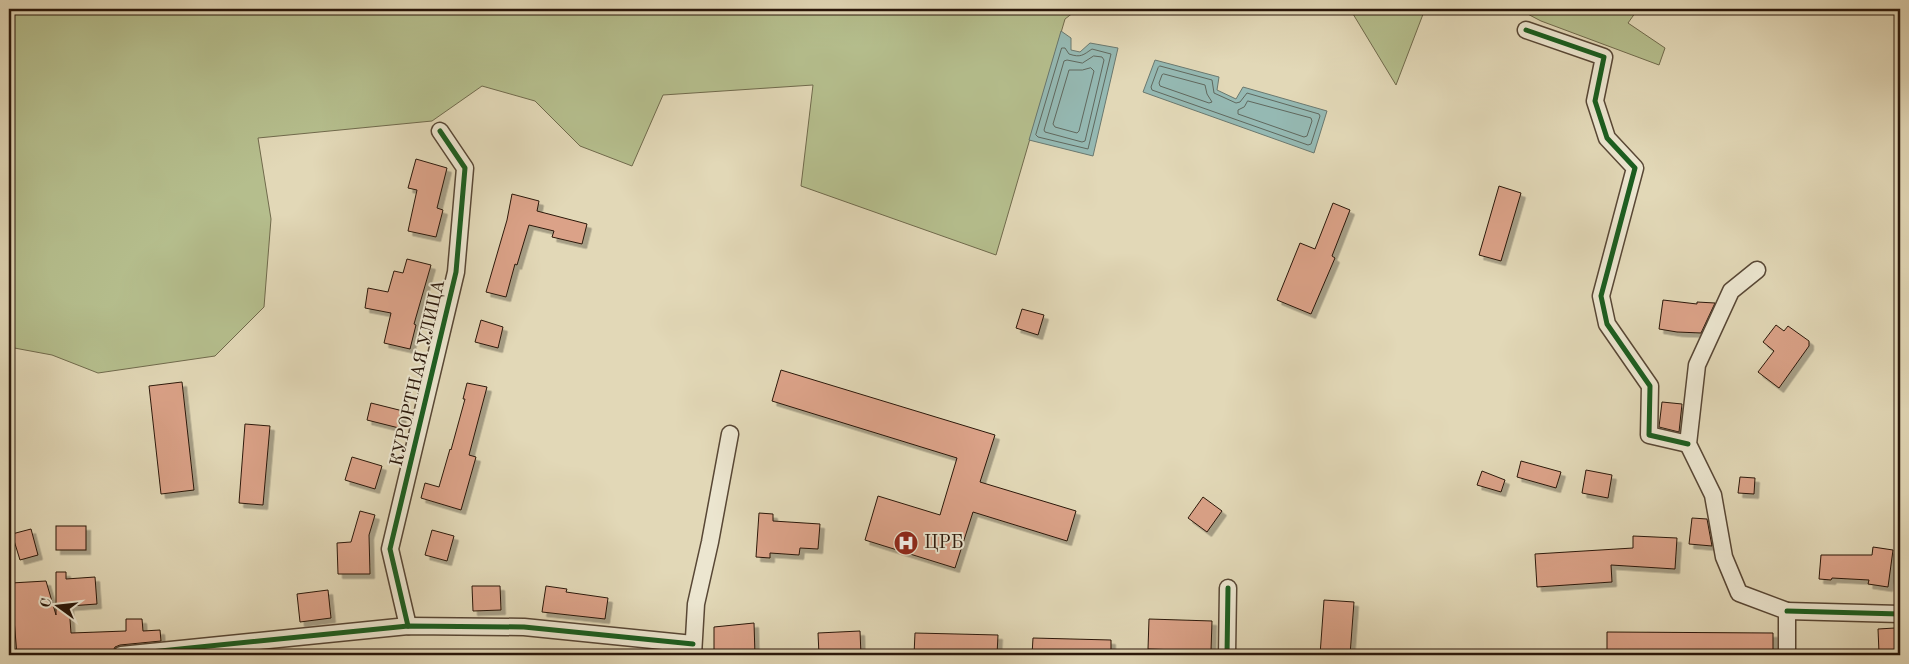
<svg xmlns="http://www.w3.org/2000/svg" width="1909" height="664" viewBox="0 0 1909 664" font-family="'Old Standard TT',serif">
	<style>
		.green { fill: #b5be8d; stroke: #706a4c }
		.water { fill: #95b9b3; stroke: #6a786f }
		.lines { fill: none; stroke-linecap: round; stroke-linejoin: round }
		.shore { stroke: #60685e; stroke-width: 1 }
		.building { fill: #dba288; stroke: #2a170a; filter: url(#shadow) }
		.minor-casing { stroke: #584735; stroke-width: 19 }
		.minor { stroke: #ece6d0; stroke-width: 16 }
		.cycleway-casing { stroke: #ece6d0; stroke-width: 8 }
		.cycleway { stroke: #1b5e20; stroke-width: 5 }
		.labels { text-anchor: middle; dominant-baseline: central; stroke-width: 4; stroke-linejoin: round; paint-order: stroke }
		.street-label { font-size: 18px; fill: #2a170a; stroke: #ece6d0 }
		.poi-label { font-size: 18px; fill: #2a170a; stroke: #ece6d0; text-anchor: start }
	</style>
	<defs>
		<filter id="shadow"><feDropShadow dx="4.5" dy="4.5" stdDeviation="0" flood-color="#0004"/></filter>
	</defs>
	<rect width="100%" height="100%" fill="#e2d8b7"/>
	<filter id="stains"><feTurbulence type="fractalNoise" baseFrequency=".004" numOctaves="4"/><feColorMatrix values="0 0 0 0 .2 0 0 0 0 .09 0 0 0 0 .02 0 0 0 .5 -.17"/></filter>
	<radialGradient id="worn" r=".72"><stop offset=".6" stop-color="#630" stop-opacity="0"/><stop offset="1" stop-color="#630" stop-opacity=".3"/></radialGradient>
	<g class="green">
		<path d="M9,9H1078L1065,19L996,255L801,186L813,85L663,95L632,166L580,146L535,101L482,86L432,121L258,138L271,219L264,307L215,356L98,373L52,355L9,347Z"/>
		<path d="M1350,9H1425L1396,85Z"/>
		<path d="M1518,9H1638L1628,23L1665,48L1659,65L1541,21Z"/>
	</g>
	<g class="water">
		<path d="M1061,31L1071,38V50L1080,52L1090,43L1118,48L1093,156L1029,140Z"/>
		<path d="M1155,60L1219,77L1217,90L1236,99L1243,87L1327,111L1314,153L1143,92Z"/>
	</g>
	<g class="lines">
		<g class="shore">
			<path d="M1062,48H1065L1069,54C1081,58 1083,55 1092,49L1111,54L1088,149L1038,137L1036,135Z"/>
			<path d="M1094,56L1102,57L1104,60L1085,141L1082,142L1045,132L1044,130L1064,61L1067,60L1082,63Z"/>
			<path d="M1160,66L1212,80L1214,93L1236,103L1240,102L1247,93L1319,114L1320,116L1311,144L1308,145L1152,90L1151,87L1158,68Z"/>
			<path d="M1091,68L1094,71L1079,131L1077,133L1055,127L1053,124L1069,70H1082Z"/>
			<path d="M1164,74L1205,85L1207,94L1212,102L1209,103L1160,86L1159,83L1162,75Z"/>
			<path d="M1248,101L1311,118L1312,121L1307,136L1304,137L1238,114V110L1244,107Z"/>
		</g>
	</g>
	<g class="building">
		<path d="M416,159L447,168L437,208L443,210L436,237L408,231L417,190L408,188Z"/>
		<path d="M1499,186L1521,193L1501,261L1479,255Z"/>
		<path d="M512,194L539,201L537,211L587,224L582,244L552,237L554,231L529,225L517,265L515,264L506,297L486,292L507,220Z"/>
		<path d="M1333,203L1350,210L1332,256L1335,258L1311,314L1277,300L1300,243L1315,249Z"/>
		<path d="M407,259L431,265L414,324L416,325L410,349L384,343L391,313L365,308L368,288L388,292L394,271L403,273Z"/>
		<path d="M1663,300L1697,304V302L1715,303L1701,333L1677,332L1659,329Z"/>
		<path d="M1022,309L1044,315L1038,335L1016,328Z"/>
		<path d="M481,320L503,327L498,348L475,342Z"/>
		<path d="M1776,325L1784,331L1788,326L1809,341V346L1779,388L1758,372L1774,351L1763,342Z"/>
		<path d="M781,370L995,435L980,482L1076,511L1067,541L973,512L955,568L865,540L878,496L940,515L957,458L772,401Z"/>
		<path d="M182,382L194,490L161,494L149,386Z"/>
		<path d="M467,383L487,387L469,455L476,457L461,510L421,498L425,483L439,487L450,449L451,450L465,399H463Z"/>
		<path d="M1662,402L1682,404L1679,432L1659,427Z"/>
		<path d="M371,403L403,411L399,428L367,420Z"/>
		<path d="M245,424L270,426L263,505L239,503Z"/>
		<path d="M352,457L382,466L375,489L345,480Z"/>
		<path d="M1521,461L1561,472L1556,488L1517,477Z"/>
		<path d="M1586,470L1612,475L1608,498L1582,493Z"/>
		<path d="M1482,471L1505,480L1501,492L1477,485Z"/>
		<path d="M1740,477L1755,478L1754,494L1738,493Z"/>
		<path d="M1203,497L1222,511L1207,532L1188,518Z"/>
		<path d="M360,511L375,515L369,535L370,574H338L337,543L351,542Z"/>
		<path d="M759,513L773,514V521L820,524L818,549L800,548L799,555L770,553V558L756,557Z"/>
		<path d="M1692,518L1707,519L1712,546L1689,544Z"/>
		<rect x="56" y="526" width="30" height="24"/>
		<path d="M31,529L38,555L20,560L12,534Z"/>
		<path d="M432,530L454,536L447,561L425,555Z"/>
		<path d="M1633,536L1677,538L1675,569L1611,565L1612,582L1537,587L1535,554L1633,548Z"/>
		<path d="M1873,547L1893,550L1888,587L1868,584L1869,580L1832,578L1831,580L1819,579L1821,555H1872Z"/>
		<path d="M56,572H66V579L95,577L97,604L69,606L71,633L126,631V619H142L143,631L160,630L161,641L120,645L115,647L112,653L72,655H17L11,583L46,581L56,615Z"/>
		<path d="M472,586H500L501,610L473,611Z"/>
		<path d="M546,586L567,589L566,592L608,598L605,619L542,612Z"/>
		<path d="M328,590L331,618L300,622L297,594Z"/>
		<path d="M1324,600L1354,602L1350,655H1320Z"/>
		<path d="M1149,619L1212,621L1211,651L1148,649Z"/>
		<path d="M754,623L755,655H714V627Z"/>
		<path d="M1895,628L1896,652L1879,653L1878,629Z"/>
		<path d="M860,631L861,655H819L818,633Z"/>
		<path d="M1607,632L1773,633V654L1695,653V655H1660V653H1607Z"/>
		<path d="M915,633L998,635L997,655H914Z"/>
		<path d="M1033,638L1111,640V655H1032Z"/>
	</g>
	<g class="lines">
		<defs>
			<g id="minor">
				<path d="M1526,30L1604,57L1595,101L1607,138L1635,168L1601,296L1607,324L1650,386L1649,435L1688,444"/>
				<path d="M1757,270L1731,291L1697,365L1688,444L1713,495L1724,557L1739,593L1787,611V655"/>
				<path d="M1787,611L1900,614"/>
				<path d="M408,626L390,549L456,272L465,168L440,131"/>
				<path d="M121,655L408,626L524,627L693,644"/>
				<path d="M693,655L696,604L710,542L730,434"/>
				<path d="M1227,655L1228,588"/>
			</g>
		</defs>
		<use href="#minor" class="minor-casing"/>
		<use href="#minor" class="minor"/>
		<defs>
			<g id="cycleway">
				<path d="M1526,30L1604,57L1595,101L1607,138L1635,168L1601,296L1607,324L1650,386L1649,435L1688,444"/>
				<path d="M1787,611L1900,614"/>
				<path d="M408,626L390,549L456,272L465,168L440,131"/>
				<path d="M121,655L408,626L524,627L693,644"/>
				<path d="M1227,655L1228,588"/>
			</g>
		</defs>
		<use href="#cycleway" class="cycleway-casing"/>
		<use href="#cycleway" class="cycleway"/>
	</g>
	<defs>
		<symbol id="hospital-disc" viewBox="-11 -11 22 22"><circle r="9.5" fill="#8f2418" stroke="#ece6d0"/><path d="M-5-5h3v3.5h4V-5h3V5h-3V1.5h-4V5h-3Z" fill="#fff"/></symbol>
	</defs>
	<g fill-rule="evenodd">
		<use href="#hospital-disc" x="892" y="529" width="28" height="28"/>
	</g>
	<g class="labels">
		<g class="street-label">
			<text transform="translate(418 373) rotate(-77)">КУРОРТНАЯ УЛИЦА</text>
		</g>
		<g class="poi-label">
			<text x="924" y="543">ЦРБ</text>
		</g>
	</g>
	<rect width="1909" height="664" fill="none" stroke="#e2d8b7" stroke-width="30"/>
	<rect x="10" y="10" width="1889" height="644" fill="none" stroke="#2a170a" stroke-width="2.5"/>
	<rect x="15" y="15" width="1879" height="634" fill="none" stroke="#2a170a"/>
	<g transform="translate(58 606) rotate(285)" stroke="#ece6d0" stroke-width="4" paint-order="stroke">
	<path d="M0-4L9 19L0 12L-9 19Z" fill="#2a170a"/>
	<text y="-8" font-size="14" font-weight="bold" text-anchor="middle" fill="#2a170a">С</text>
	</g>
	<rect width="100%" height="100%" filter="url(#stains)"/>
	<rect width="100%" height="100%" fill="url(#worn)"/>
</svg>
